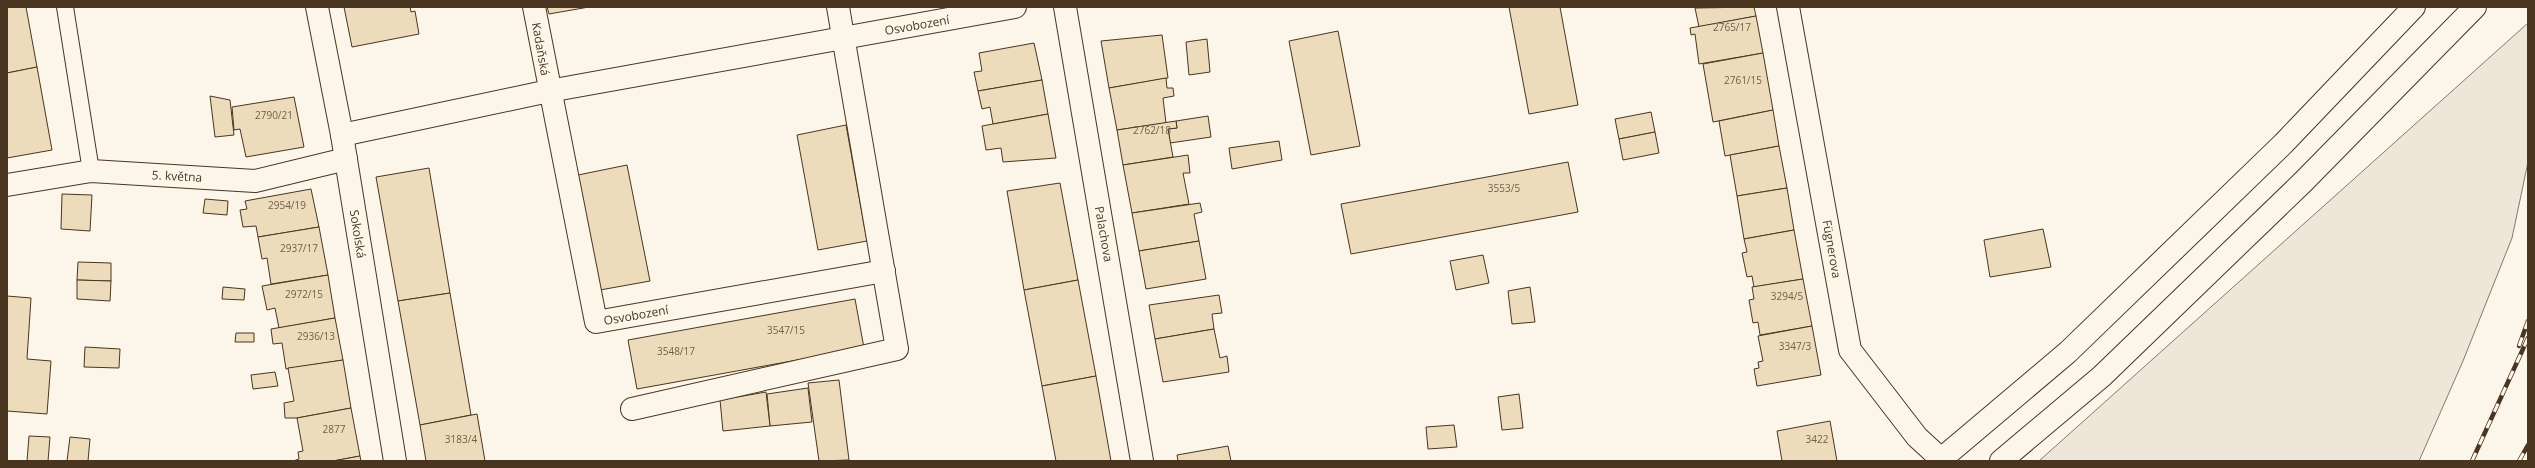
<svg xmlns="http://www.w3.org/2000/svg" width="2535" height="468" viewBox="0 0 2535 468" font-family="'Open Sans',sans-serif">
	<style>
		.green { fill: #ede6d9; stroke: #887966 }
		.building { fill: #ecdcbc; stroke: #4a3520 }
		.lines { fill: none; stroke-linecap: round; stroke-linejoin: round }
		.service-casing { stroke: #4a3520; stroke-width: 18 }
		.minor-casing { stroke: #4a3520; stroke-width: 24 }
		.trunk-casing { stroke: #4a3520; stroke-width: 24 }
		.service { stroke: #fbf6e9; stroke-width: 16 }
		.minor { stroke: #fbf6e9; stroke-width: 22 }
		.trunk { stroke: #fbf6e9; stroke-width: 22 }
		.rail-casing { stroke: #4a3520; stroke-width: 4.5 }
		.rail { stroke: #fbf6e9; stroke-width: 3; stroke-dasharray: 9; stroke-linecap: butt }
		.labels { text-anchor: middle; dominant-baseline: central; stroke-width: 3; stroke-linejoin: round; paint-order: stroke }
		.number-label { font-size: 10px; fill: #725f47 }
		.street-label { font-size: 12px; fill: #4a3520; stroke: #fbf6e9 }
	</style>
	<rect width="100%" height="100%" fill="#fbf6e9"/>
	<path class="green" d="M2528,23V162L2512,238L2463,361L2419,461H2039Z"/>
	<g class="building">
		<path d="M7,7H26L37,67L7,73Z"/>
		<path d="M344,7H410L411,12L415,11L419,34L352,47Z"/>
		<path d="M547,7H589L549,14Z"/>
		<path d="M1509,7H1560L1578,105L1529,114Z"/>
		<path d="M1754,7L1756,16L1699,27L1695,8Z"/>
		<path d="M1756,16L1763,53L1699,64L1695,34L1691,35L1690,28Z"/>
		<path d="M1338,31L1360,146L1311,155L1289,41Z"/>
		<path d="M1162,35L1168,78L1109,88L1101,41Z"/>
		<path d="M1207,39L1210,72L1189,75L1186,42Z"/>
		<path d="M1034,43L1042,80L978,91L974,72L982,71L979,53Z"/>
		<path d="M1763,53L1773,110L1713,122L1703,64Z"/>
		<path d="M37,67L52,150L7,158V73Z"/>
		<path d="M1166,78L1167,88H1173L1174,96L1163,98L1166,123L1117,130L1109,88Z"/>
		<path d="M1042,80L1048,114L993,124L990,107L982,109L978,91Z"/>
		<path d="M210,96L230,100L234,135L215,137Z"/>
		<path d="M294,97L304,147L246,157L240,129L234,130L232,107Z"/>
		<path d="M1773,110L1779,146L1725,156L1719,121Z"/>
		<path d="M1651,112L1655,132L1619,139L1615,119Z"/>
		<path d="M1048,114L1056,158L1003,162L1001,148L986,150L982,126Z"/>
		<path d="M1208,116L1211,137L1170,143L1168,129L1177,128L1176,121Z"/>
		<path d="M1176,121L1177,128L1168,129L1173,157L1123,165L1117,130Z"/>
		<path d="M846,125L867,241L818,250L797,135Z"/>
		<path d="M1655,132L1659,153L1623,160L1619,139Z"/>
		<path d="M1279,141L1282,160L1232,169L1229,148Z"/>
		<path d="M1779,146L1787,188L1737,196L1730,155Z"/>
		<path d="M1188,155L1190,173H1183L1189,204L1132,213L1123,165Z"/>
		<path d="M1568,162L1578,212L1351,254L1341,204Z"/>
		<path d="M627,165L650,281L600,290L578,175Z"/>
		<path d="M429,168L450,293L398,301L376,177Z"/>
		<path d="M1060,183L1078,280L1024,290L1007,191Z"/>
		<path d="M1787,188L1794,230L1744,239L1737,196Z"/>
		<path d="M311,189L319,227L258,237L256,226L243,227L240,210L247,209L245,201Z"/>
		<path d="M62,194L92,195L90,231L61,229Z"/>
		<path d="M205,199L228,201L227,215L203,213Z"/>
		<path d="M1200,203L1202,212L1194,214L1199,241L1139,251L1132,213Z"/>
		<path d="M319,227L328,275L271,284L267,258L262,259L258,237Z"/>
		<path d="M2043,229L2051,267L1990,277L1984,240Z"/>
		<path d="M1794,230L1803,279L1754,287L1752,276L1747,277L1742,253L1747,252L1744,239Z"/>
		<path d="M1199,241L1206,279L1146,289L1139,251Z"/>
		<path d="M1483,255L1489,283L1456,290L1450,261Z"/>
		<path d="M78,262L111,263V281L77,280Z"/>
		<path d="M328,275L335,318L279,328L275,308L267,310L262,286Z"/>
		<path d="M1803,279L1812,326L1760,335L1758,322L1753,323L1749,300L1754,299L1752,287Z"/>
		<path d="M77,280L111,281L110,301L77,299Z"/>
		<path d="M1078,280L1096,376L1042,386L1024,290Z"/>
		<path d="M223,287L245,289L244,300L222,299Z"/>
		<path d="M1530,287L1535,322L1512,324L1508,291Z"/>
		<path d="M450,293L471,415L420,425L398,301Z"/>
		<path d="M1219,295L1222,313L1212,314L1214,329L1155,339L1149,305Z"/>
		<path d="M7,296L31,298L27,359L51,361L47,414L7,411Z"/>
		<path d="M855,299L864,348L637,389L628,340Z"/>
		<path d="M335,318L343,360L286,369L282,343L273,344L271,329Z"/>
		<path d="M1812,326L1821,375L1757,386L1754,369L1759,368L1758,362L1763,361L1758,336Z"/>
		<path d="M1214,329L1220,358L1227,356L1229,372L1163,382L1155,339Z"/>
		<path d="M236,333H254V342H235Z"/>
		<path d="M85,347L120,349L119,368L84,367Z"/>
		<path d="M343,360L351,408L297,418H285L284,403L294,401L288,368Z"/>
		<path d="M275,372L278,386L253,389L251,375Z"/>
		<path d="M1096,376L1111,461H1056L1042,386Z"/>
		<path d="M839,380L849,460L819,461L808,383Z"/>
		<path d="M808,388L812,422L770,426L767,394Z"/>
		<path d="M766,392L770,426L723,431L720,400Z"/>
		<path d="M1519,394L1523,428L1502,430L1498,397Z"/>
		<path d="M351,408L360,456L333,461H293L299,459L298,452L303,451L297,418Z"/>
		<path d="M477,414L485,461H426L420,425Z"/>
		<path d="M1830,421L1837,461H1782L1777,431Z"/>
		<path d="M1454,425L1457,447L1428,449L1426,427Z"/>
		<path d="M29,436L50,437L48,461H27Z"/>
		<path d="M70,437L90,439L88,461H67Z"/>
		<path d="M1228,446L1231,461H1178L1177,455Z"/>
		<path d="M360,456L361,461H333Z"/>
	</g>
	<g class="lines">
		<defs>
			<path id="service" d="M65,7L91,171"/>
			<g id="minor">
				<path d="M317,7L342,135L395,461"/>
				<path d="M534,7L596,322L884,271"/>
				<path d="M1065,7L1142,461"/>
				<path d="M1788,7L1850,350L1917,437L1941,459"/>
				<path d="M342,135L549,91L1015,7"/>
				<path d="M7,185L91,171L255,181L346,159"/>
				<path d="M632,409L897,349L838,7"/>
			</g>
			<g id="trunk">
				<path d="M1939,461L2068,352L2283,144L2414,7"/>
				<path d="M2001,461L2102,376L2303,182L2475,7"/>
			</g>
		</defs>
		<use href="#service" class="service-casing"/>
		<use href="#minor" class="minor-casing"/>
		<use href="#trunk" class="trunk-casing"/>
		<use href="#service" class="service"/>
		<use href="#minor" class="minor"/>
		<use href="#trunk" class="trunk"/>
		<defs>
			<g id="rail">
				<path d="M2519,346L2528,321"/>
				<path d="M2472,461L2528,338"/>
				<path d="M2519,461L2528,445"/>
			</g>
		</defs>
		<use href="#rail" class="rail-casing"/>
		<use href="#rail" class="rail"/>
	</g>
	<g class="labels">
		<g class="number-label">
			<text x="1732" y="27">2765/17</text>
			<text x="1743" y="80">2761/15</text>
			<text x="274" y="115">2790/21</text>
			<text x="1152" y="130">2762/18</text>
			<text x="1504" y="188">3553/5</text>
			<text x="287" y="205">2954/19</text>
			<text x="299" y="248">2937/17</text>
			<text x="304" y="294">2972/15</text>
			<text x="1787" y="296">3294/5</text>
			<text x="786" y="330">3547/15</text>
			<text x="316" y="336">2936/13</text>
			<text x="1795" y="346">3347/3</text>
			<text x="676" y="351">3548/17</text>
			<text x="334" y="429">2877</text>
			<text x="461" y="439">3183/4</text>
			<text x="1817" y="439">3422</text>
		</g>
		<g class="street-label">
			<text transform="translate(917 25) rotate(-10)">Osvobození</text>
			<text transform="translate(541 49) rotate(80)">Kadaňská</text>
			<text transform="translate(177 176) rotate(3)">5. května</text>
			<text transform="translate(358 234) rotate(81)">Sokolská</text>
			<text transform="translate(1104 234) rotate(80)">Palachova</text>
			<text transform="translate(1832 249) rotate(80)">Fügnerova</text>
			<text transform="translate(636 315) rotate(-10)">Osvobození</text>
		</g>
	</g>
	<rect width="2535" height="468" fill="none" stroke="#4a3520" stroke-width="16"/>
</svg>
